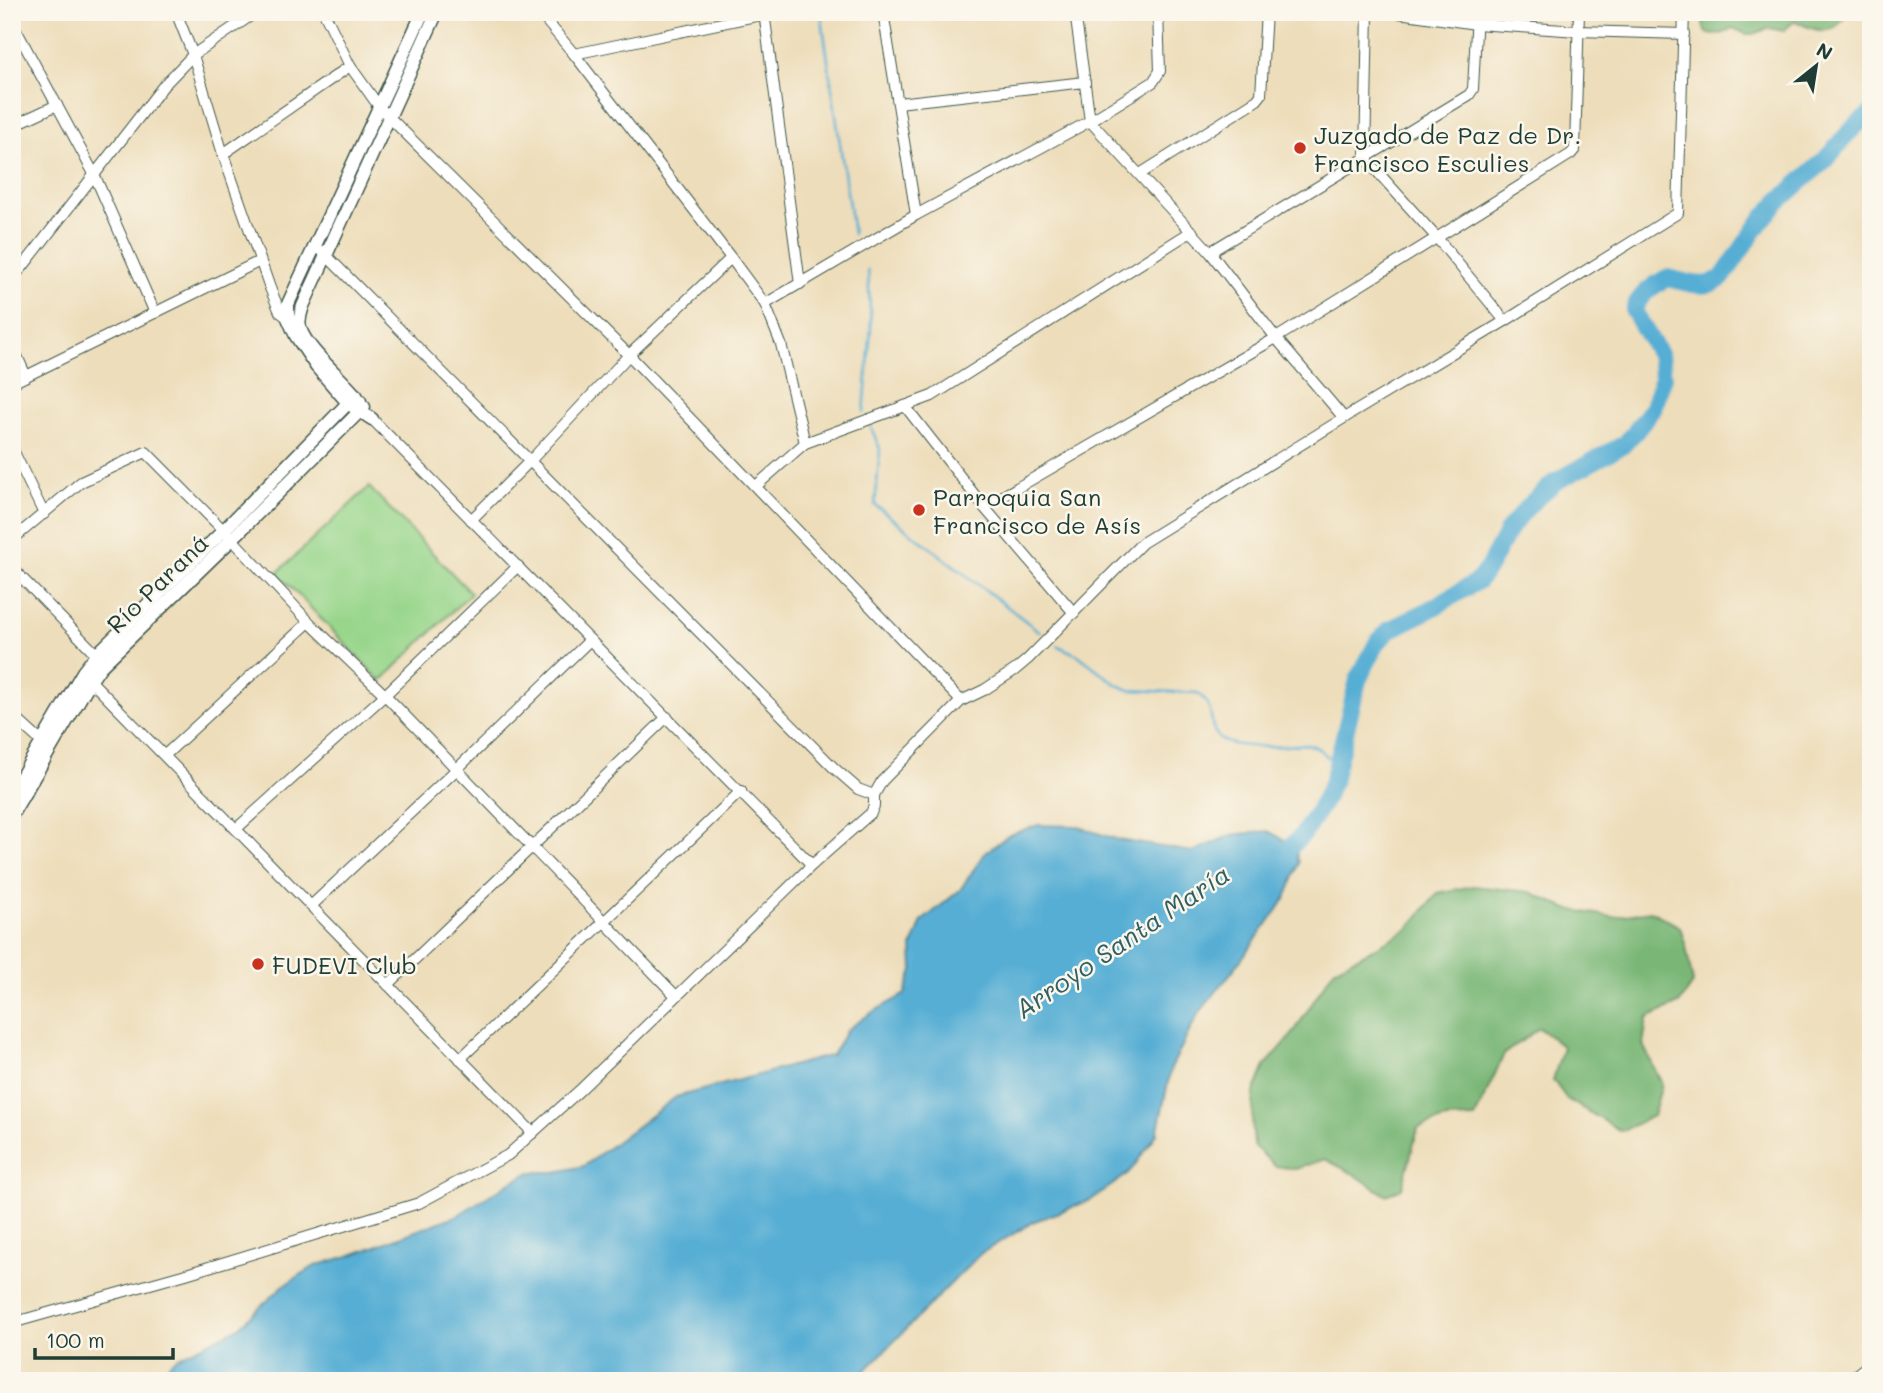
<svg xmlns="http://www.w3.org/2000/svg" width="1883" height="1393" viewBox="0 0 1883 1393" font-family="Mali,sans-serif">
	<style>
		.green { fill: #98d68b; stroke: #5c8a60; stroke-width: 2 }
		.forest { fill: #7ab777; stroke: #4c7a56; stroke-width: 2 }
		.water { fill: #57aed4; stroke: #3b7684; stroke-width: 2 }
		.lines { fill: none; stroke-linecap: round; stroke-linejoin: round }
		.stream { stroke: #57aed4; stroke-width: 2.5 }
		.river { stroke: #57aed4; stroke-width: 18 }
		.minor-casing { stroke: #3e5548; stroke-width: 12 }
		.tertiary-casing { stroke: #3e5548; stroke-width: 15 }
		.minor { stroke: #fff; stroke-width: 10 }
		.tertiary { stroke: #fff; stroke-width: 12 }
		.poi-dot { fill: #c8321e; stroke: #fbf7ec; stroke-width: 2.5 }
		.labels { text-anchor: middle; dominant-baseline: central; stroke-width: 5; stroke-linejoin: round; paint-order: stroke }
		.poi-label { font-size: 24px; fill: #1f3d34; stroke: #fbf7ec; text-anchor: start }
		.street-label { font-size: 24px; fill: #1f3d34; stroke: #fbf7ec }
		.water-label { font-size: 26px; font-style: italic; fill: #305f64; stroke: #fbf7ec }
	</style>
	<rect width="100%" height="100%" fill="#fbf7ec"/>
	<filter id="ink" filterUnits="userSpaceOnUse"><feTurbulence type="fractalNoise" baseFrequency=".0143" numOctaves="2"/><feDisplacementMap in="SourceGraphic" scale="14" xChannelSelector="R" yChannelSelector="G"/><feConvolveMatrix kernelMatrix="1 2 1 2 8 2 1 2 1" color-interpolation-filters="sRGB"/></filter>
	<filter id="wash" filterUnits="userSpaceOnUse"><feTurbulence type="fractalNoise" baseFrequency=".00686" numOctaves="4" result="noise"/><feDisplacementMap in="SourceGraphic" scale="28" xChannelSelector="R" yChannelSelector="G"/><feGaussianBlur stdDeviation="1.57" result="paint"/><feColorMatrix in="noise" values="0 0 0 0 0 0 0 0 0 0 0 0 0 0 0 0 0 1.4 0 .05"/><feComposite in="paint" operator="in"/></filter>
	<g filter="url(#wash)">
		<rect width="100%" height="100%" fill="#edddba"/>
		<path class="green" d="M369,487L471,593L381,681L277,573Z"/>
		<g class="forest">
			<path d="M1712,12H1848C1833,38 1817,32 1795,21L1783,31L1769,28L1754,34H1746L1733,28C1720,37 1699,40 1704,17Z"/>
			<path d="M1473,886L1530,892L1567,909L1613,917L1651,911L1680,927L1686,947L1693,983L1679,1004L1647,1018L1643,1045L1662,1084L1653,1116L1621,1131L1567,1099L1553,1080L1563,1047L1539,1028L1504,1054L1475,1118L1446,1119L1418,1128L1402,1188L1386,1195L1352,1173L1325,1159L1296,1169L1275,1166L1254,1146L1252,1120L1254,1092L1265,1066L1292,1035L1334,969L1371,950L1408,929L1438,893Z"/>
		</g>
		<path class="water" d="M1038,825L1076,826L1119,840L1193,852L1231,835L1268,831L1294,845L1299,863L1286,898L1238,964L1197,1016L1171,1068L1157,1134L1129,1173L1091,1200L1035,1221L980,1254L855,1381H152L176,1358L238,1328L283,1286L315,1266L352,1255L458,1215L509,1183L531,1172H556L584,1166L676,1097L832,1055L847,1030L871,1013L905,994L913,970L912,947L922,921L960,890L985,853L1009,835Z"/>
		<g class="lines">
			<g class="stream">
				<path d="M821,12L853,234"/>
				<path d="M864,412L871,328L868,270"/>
				<path d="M870,425L880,449L875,505L1040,632"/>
				<path d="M1058,646L1078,655L1116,684L1129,690L1197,693C1219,708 1205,728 1221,739C1233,748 1269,747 1284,746C1292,746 1303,743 1311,745C1321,748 1329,758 1336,765"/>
			</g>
			<path class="river" d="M1278,860L1304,833L1323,803L1333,781L1358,680L1377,643L1389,630L1427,611L1478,581L1488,568L1509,529L1529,505L1555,482L1623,445L1635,432L1653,408L1663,377L1660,356L1634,311C1637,296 1654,285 1667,278C1688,282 1704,291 1722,278L1761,221L1778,202L1825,160L1854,127L1871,114"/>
		</g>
	</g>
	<g filter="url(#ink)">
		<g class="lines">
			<defs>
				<g id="minor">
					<path d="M176,12L193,55L223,154L270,288L280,312L288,318"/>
					<path d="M324,12L350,66L380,108L629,355L961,701"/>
					<path d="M539,12L574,54L731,258L765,304L781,344L805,443"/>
					<path d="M764,12L800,284"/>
					<path d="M883,12L916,215"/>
					<path d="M1075,12L1090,121L1210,252L1276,338L1344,418"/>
					<path d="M1368,12L1365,158L1437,238L1505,321"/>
					<path d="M1392,12L1476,24L1578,31L1684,34"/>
					<path d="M12,22L94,174L155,313"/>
					<path d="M574,54L775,12"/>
					<path d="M898,103L1085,82"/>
					<path d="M12,126L57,105"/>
					<path d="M223,154L350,66"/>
					<path d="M1140,174L1257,100L1261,95L1266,12"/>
					<path d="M322,251L834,768L858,789L874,795"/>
					<path d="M1210,252L1469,95L1473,89L1477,12"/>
					<path d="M12,275L21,269L164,85L193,55L256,12"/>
					<path d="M765,304L916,215L1090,121L1153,82L1160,71L1158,12"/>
					<path d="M12,345L26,376"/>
					<path d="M12,383L260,261"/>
					<path d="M905,406L984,507L1074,613"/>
					<path d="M372,419L812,865"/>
					<path d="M12,448L44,514"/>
					<path d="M756,486L805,443L932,396L1192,231"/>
					<path d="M984,507L1276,338L1571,154L1575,149L1579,12"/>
					<path d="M471,520L531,460L629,355L731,258"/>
					<path d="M12,540L81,482L146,452L232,539L309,622L385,695L676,996"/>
					<path d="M12,568L100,658"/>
					<path d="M88,678L533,1133"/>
					<path d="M12,715L45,745"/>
					<path d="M165,755L309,622"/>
					<path d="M236,829L385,695L518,566"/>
					<path d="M311,906L457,769L590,640"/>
					<path d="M388,985L667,717"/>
					<path d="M460,1059L741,791"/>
					<path d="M12,1323L186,1274L419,1203L508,1155L580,1090L812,865L871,813L874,806V795L882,781L961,701L984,690L1015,670L1028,659L1142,543L1344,418L1505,321L1678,213L1684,12"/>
					<path d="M1848,1381L1871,1363"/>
				</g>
				<g id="tertiary">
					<path d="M360,401C345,380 307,351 300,328C298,320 301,313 303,306L437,12"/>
					<path d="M372,419L349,404L316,366L296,336L288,318V304L423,12"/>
					<path d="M12,793L83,672L97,654L224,530L356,395"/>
					<path d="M12,814L91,680L100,667L232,539L364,407"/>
				</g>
			</defs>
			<use href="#minor" class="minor-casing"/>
			<use href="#tertiary" class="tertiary-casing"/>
			<use href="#minor" class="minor"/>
			<use href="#tertiary" class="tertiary"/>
		</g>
	</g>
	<g class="poi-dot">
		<circle cx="1300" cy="148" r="7"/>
		<circle cx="919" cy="510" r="7"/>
		<circle cx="258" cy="964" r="7"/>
	</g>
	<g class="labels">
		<g class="poi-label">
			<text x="1314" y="134">Juzgado de Paz de Dr.<tspan x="1314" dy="28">Francisco Esculies</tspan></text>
			<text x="933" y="496">Parroquia San<tspan x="933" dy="28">Francisco de Asís</tspan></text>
			<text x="272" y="964">FUDEVI Club</text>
		</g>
		<g class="street-label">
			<text transform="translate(157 583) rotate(-44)">Río Paraná</text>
		</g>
		<g class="water-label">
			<text transform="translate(1122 941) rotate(-34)">Arroyo Santa María</text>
		</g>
	</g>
	<rect width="1883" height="1393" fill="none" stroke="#fbf7ec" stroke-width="42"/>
	<g transform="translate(1816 66) rotate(30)" stroke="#fbf7ec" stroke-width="5" paint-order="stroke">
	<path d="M0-5L12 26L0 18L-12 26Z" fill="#1f3d34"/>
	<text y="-10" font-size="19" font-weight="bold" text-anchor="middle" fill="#1f3d34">N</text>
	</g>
	<path d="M35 1348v10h138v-10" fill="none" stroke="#1f3d34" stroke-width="3.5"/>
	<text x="46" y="1348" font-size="21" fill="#1f3d34" stroke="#fbf7ec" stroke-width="5" paint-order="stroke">100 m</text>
</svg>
